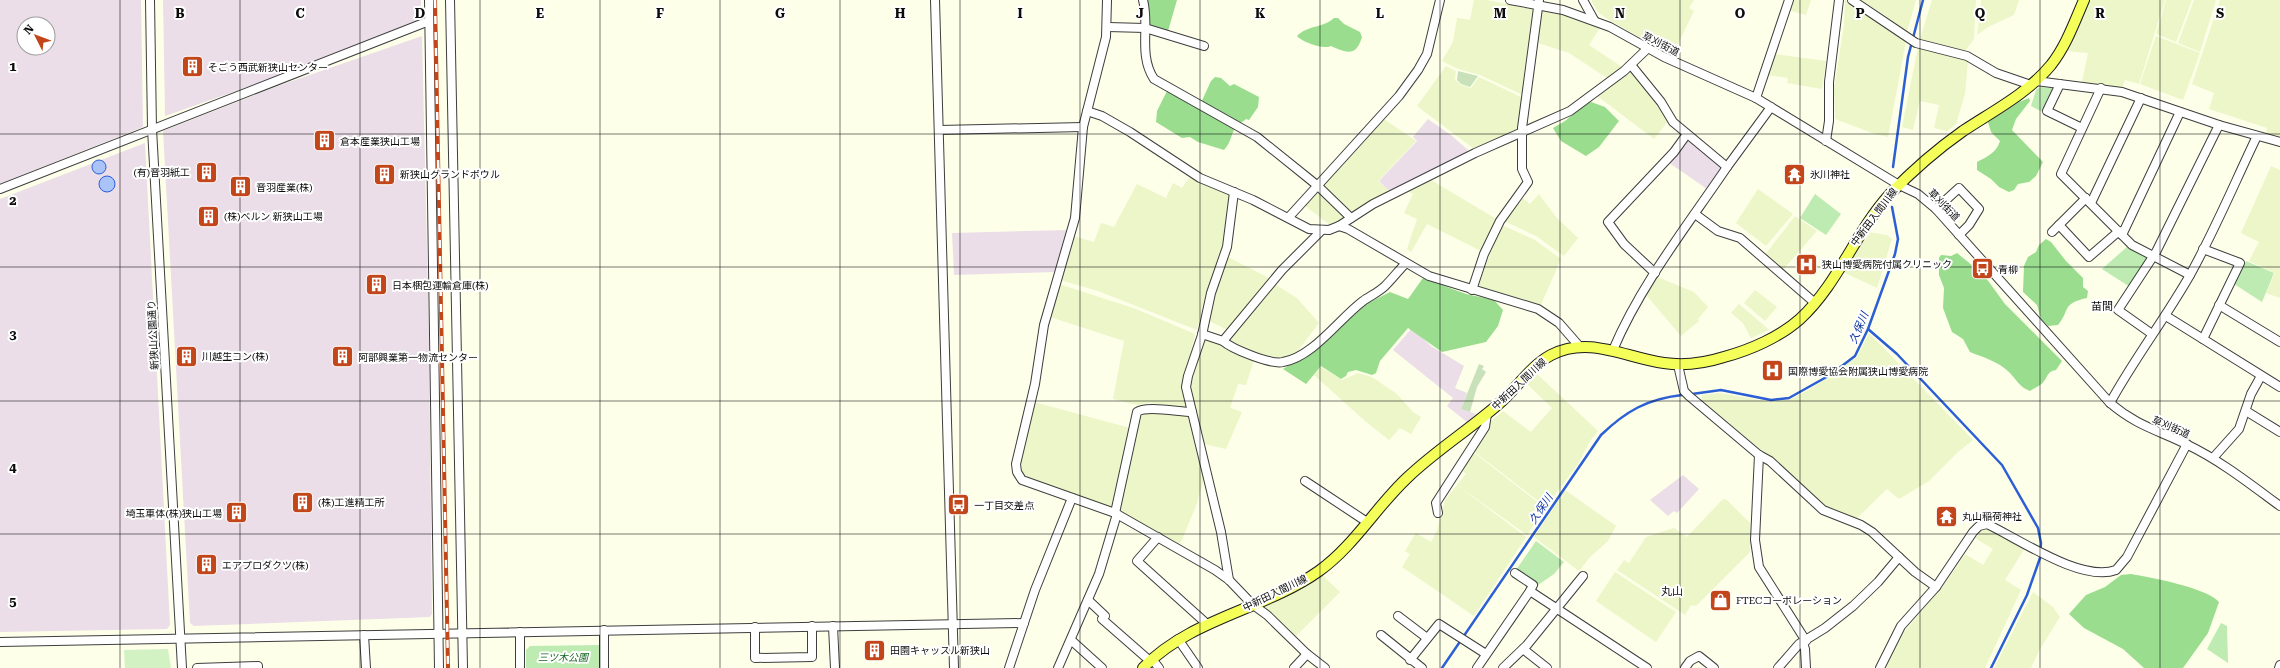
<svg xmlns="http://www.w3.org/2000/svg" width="2280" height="668" viewBox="0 0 2280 668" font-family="'Roboto Serif','Noto Sans JP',serif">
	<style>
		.industrial { fill: #ebdee8; fill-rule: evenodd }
		.farmland { fill: #ecf6c8 }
		.green { fill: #bdebb1 }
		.forest { fill: #9add8f }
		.cemetery { fill: #c8e1ba }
		.pitch { fill: #d3f2c3 }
		.water { fill: #aac4fa; stroke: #2c5fd6 }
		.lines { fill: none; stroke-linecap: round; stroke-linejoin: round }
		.stream { stroke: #2c5fd6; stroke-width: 2.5 }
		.minor-casing { stroke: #3e3e3e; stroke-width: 10 }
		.major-casing { stroke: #1c1c1c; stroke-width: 12 }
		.minor { stroke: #fff; stroke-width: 8 }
		.major { stroke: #f5ff59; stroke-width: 10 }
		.rail-casing { stroke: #c3461b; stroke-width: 4 }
		.rail { stroke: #fff; stroke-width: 2.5; stroke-dasharray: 8; stroke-linecap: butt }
		.grid { fill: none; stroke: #0b0b0b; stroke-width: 1; stroke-opacity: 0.55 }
		.labels { text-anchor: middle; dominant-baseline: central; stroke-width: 4; stroke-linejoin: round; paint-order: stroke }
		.street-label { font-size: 10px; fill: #0b0b0b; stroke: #fff }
		.poi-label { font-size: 10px; fill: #0b0b0b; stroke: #fff; text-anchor: start }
		.park-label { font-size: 10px; font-style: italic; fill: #186620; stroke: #fff }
		.neighbourhood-label { font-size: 11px; fill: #0b0b0b; stroke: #fff }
		.water-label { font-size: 11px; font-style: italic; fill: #0e35a3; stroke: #fff }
		.grid-label { font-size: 13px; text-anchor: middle; font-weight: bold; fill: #0b0b0b; stroke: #fff; stroke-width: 4; stroke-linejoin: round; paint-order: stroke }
	</style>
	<rect width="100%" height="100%" fill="#fdffe9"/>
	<g class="industrial">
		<path d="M0,0H141L143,127L0,184ZM24,24H48V48H24Z"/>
		<path d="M163,0H421V20L259,83L165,116Z"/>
		<path d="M422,36L429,338L432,614L430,617L194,626L190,623L163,131L275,87Z"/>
		<path d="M1428,119L1452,136L1468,150L1467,153L1390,192L1379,181L1417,141L1413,137Z"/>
		<path d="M1689,137L1723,165L1707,189L1668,162Z"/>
		<path d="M145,143L170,625L167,629L0,632V199Z"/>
		<path d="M1069,230L1056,272L954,275L952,233Z"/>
		<path d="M1412,328L1431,346L1464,366L1455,388L1467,393L1461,409L1476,414L1467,422L1447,406L1453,398L1393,350Z"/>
		<path d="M1683,475L1699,489L1677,513L1674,511L1668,516L1650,500Z"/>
	</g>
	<g class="farmland">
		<path d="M1474,0H1487L1534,10L1525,96L1480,75L1458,69L1442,61L1453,42L1457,18L1470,20Z"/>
		<path d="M1591,0H1694L1689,8L1694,11L1672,56L1606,18L1598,12Z"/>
		<path d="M1792,0H1811L1806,15L1788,10Z"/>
		<path d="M1845,0L1851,2L1906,41L1888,137L1875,134L1835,119L1834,88L1844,25Z"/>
		<path d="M1861,0H1916L1907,32L1880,12Z"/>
		<path d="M1932,0H1976L1974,39L1965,51L1920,39Z"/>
		<path d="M1981,0H2019L2014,15L1988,27L1977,35Z"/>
		<path d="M2088,0H2165L2139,84L2125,80L2122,88L2082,82L2088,53L2067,51Z"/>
		<path d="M2166,0H2192L2176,42L2156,34Z"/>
		<path d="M2194,0H2216L2200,52L2178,43Z"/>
		<path d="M2220,0H2280V139L2266,134L2267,128L2209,109L2214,93L2192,84Z"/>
		<path d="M1541,10L1579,19L1600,28L1589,45L1622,67L1607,78L1569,53L1535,42Z"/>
		<path d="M2156,36L2200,53L2183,100L2140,84Z"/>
		<path d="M1918,47L1968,60L1965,94L1956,124L1947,131L1934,128L1939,105L1920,101L1913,130L1902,127Z"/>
		<path d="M1774,54L1826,61L1822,89L1787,83L1788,78L1767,75Z"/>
		<path d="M1446,66L1456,71L1455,79L1461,85L1471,88L1479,77L1525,99L1520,130L1473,148L1417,106Z"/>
		<path d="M1630,70L1633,71L1669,120L1654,139L1596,95Z"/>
		<path d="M1384,119L1416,141L1378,181L1390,192L1353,213L1350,212L1322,186L1347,157Z"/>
		<path d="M2271,166L2280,170V298L2266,293L2275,273L2249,261L2259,242L2241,233Z"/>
		<path d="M1190,177L1228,192L1230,197L1226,234L1205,297L1197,330L1098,291L1060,280L1073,236L1094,242L1101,223L1114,227L1137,184L1166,198L1173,183L1182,188Z"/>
		<path d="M1431,180L1498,220L1483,252L1427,224L1411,252L1407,249L1417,219L1404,213L1413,194L1407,191Z"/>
		<path d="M1318,189L1344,214L1345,218L1330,225L1304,205Z"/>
		<path d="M1758,189L1793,214L1766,246L1736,223Z"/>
		<path d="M1539,194L1556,217L1578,238L1564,256L1536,236L1504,221L1520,196L1530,204Z"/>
		<path d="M1795,216L1817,231L1782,271L1764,256Z"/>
		<path d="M1502,225L1535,240L1561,259L1540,307L1476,287Z"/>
		<path d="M1868,232L1887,235L1892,239L1877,288L1843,272Z"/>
		<path d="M1228,257L1271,279L1228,330L1207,320L1209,309Z"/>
		<path d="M1657,277L1694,292L1708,307L1698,319L1699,321L1681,336L1647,296V294Z"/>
		<path d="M1059,284L1136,309L1195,334L1183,387L1187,408L1150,403L1137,405L1113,399L1124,341L1050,317Z"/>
		<path d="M1276,285L1297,298L1319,323L1293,357L1279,359L1262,355L1230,342L1229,339Z"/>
		<path d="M1755,290L1777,307L1765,321L1744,303Z"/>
		<path d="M1739,304L1766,327L1769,330L1751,338L1743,323L1731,313Z"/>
		<path d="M1869,333L1973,440L1958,452L1929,481L1899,499L1887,489L1856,519L1827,509L1770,457L1701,400L1702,395L1719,393L1772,402L1791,399L1810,389L1857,357Z"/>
		<path d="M1206,340L1227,347L1254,360L1246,385L1238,384L1230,408L1242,412L1226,449L1204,444L1190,390L1202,343Z"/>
		<path d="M1321,367L1342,380L1358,373L1372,377L1397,394L1413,412L1421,417L1411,434L1400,428L1389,440L1365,421L1314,375Z"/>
		<path d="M1536,373L1598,431L1590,441L1578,464L1546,507L1472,450L1491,421L1503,411L1531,432L1552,408L1526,383Z"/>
		<path d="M1034,402L1130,428L1112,506L1108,507L1024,478L1020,471V462Z"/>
		<path d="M1144,411L1189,415L1204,479L1196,506L1180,544L1120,513L1119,509L1141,414Z"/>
		<path d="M1472,451L1545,508L1527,535L1457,485L1466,474L1461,469Z"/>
		<path d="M1457,485L1526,537L1474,616L1402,567L1410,554L1405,551L1416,533L1431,542L1437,531L1445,500Z"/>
		<path d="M1565,490L1616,526L1608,541L1590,557L1579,571L1534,537Z"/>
		<path d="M1723,499L1727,500L1750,523V552L1696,606L1691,605L1685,615L1617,570L1624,560L1629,563L1646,537L1674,528L1687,537Z"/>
		<path d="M1984,528L1991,529L2025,548L2005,580L2021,590L1985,668H1885L1897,640L1945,584L1965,554L1983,565L1993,549L1975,538Z"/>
		<path d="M1615,572L1676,612L1656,642L1596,601Z"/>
		<path d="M1321,574L1340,592L1295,637L1276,618L1259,607Z"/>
		<path d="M2033,592L2053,607L2060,617L2040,649L2031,668H1994Z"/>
	</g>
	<g class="green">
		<path d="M2040,87L2052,88L2054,91L2044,113L2031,106L2036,90Z"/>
		<path d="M1815,194L1841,214L1826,235L1800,218Z"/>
		<path d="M2128,246L2147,257V260L2130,287L2102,269Z"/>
		<path d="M2246,261L2274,273L2262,302L2234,284Z"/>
		<path d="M1536,541L1564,562L1554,574L1538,585L1516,570Z"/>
		<path d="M2221,623L2227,626L2228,663L2207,649Z"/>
		<path d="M600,645V668H526V650L530,646Z"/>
	</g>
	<g class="forest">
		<path d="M1145,0H1177L1168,31L1148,25Z"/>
		<path d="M1334,18H1338L1344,24L1360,32L1362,37C1356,57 1347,53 1331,46C1324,50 1302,42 1297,36C1308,25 1323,28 1334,18Z"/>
		<path d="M1215,77L1221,78L1230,86L1234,84L1259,97L1258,107L1249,120L1246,119C1243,122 1241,122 1238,124C1231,131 1232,142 1224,150L1198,142L1190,137L1182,138L1156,122L1157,111L1167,91L1199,107L1211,81Z"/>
		<path d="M2029,98L2030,101L2016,119L2012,130L2043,162L2036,176L2029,182L2018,184L2014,190L2009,192L1999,187L1991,179L1977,170V162C1987,157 1997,152 2000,141L1991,132L1988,122L2019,102Z"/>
		<path d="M1591,102L1605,107L1619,121L1599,147L1586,156L1561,141L1553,128L1565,121L1584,105Z"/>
		<path d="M2046,239L2051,242L2066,261L2083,278V287L2088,291L2087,298C2061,304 2071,309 2058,325L2048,326L2041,319L2037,305L2023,292L2024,266L2028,257L2036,252L2039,245Z"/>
		<path d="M1957,253L1973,266L1976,272L1986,278L2005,304L2062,361L2056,370C2048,371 2048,376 2044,381C2042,385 2034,388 2030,391C2019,387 2017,380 2009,372C1997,361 1985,358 1970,352L1963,339L1952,332L1943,308L1944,288L1939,275V258L1941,255L1951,256Z"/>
		<path d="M1423,278L1466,294L1494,300L1503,310L1498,326L1486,342L1442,352L1408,328L1380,361L1376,373L1372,375L1356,370L1348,372L1346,376L1341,379L1321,366L1306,384L1283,369L1311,351L1360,307L1390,292L1408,299Z"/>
		<path d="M2131,574C2149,577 2208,588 2219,602L2208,633L2183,668H2144L2123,649L2084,628L2069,614L2086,595L2105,587L2121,575Z"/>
	</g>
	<g class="cemetery">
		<path d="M1458,71L1478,76L1470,87L1461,84L1457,80Z"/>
		<path d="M1479,364L1484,366L1482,369L1486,372L1477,387L1470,412L1461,409Z"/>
	</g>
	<path class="pitch" d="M168,649L171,668H125L124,650Z"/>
	<g class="water">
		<circle cx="99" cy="167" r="7"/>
		<circle cx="107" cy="184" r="8"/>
	</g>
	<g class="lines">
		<g class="stream">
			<path d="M1893,167L1908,57L1923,0"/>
			<path d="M1868,329L1897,354L2002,465L2038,528L2041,543L2040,558L2027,595L1991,668"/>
			<path d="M1692,394L1721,390L1771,400L1789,398L1830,375L1855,356L1868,329L1895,254L1898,239L1892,207"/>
			<path d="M1442,668L1601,435C1626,411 1647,399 1682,395"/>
		</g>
		<defs>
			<g id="minor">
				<path d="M150,0L152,129L182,668"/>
				<path d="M429,0L439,668"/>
				<path d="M450,0L463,668"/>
				<path d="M935,0L954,668"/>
				<path d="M1107,0L1106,37L1083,127L1075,218L1044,325L1035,384L1016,464L1017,472L1022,480L1115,513L1215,570L1229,580L1252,604L1267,615L1307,654L1325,668"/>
				<path d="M1143,0C1150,26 1138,55 1154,79L1257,137L1318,186L1351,218"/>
				<path d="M1510,0L1563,10L1610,27L1664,57L1756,98L1899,185L1918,194L1936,209L2110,403C2137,426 2158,430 2188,445C2221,461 2250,484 2280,506"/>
				<path d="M1583,0L1594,20"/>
				<path d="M1852,0L1916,43L1967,56L1996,73L2031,85"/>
				<path d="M1108,27L1145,28L1204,46"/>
				<path d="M2036,81L2122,92L2219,125L2280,142"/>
				<path d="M2060,84L2047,111L2082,128"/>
				<path d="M2101,88L2061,174L2132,245L2190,275"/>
				<path d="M1756,98L1789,0"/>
				<path d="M1087,111L1102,116L1130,132L1200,178L1253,200L1309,229L1329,230L1339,226L1373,204L1475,153L1570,111L1624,71L1647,49"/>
				<path d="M939,130L1083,127"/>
				<path d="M1826,141L1829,121V82L1839,0"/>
				<path d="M1727,167L1771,107"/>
				<path d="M0,189L429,21"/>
				<path d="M2091,203L2141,98"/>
				<path d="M1936,209L1959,188L1979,209L1969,225L1959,235"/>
				<path d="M1695,214L1718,231L1740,238L1815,303"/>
				<path d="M1289,217L1399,96L1418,70L1427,54L1440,0"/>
				<path d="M2059,225L2089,257L2119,231"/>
				<path d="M1339,226L1348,229L1429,276L1538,309L1559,323L1580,347"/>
				<path d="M2052,232L2086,198"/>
				<path d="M2122,235L2180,112"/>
				<path d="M1655,273L1624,244L1608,222L1674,152L1687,134"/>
				<path d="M1472,290L1484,254L1500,221L1528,182L1522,169V128L1539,0"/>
				<path d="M2219,305L2280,342"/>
				<path d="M2166,316L2280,387"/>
				<path d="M1202,334L1223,341L1282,270L1322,230"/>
				<path d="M2152,334L2118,310L2156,252L2219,125"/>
				<path d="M2203,339L2240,263L2203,249"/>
				<path d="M1223,341C1232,349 1271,365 1283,362C1313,357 1339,319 1363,301C1370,296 1379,292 1385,286C1393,278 1399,270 1406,263"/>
				<path d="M1613,350C1641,284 1687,226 1727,167L1673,122L1661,102L1631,65"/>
				<path d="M1678,365L1684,391L1689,396L1759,455L1770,461L1823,510L1861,525L1872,532L1915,572L1936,587"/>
				<path d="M2110,403C2134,359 2165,319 2190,275C2215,230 2235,182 2257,136"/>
				<path d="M2246,411L2280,432"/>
				<path d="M1192,412L1221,532L1229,580"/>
				<path d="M1759,455L1755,540L1759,567L1806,641"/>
				<path d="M2213,458L2239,429L2251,394L2261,376"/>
				<path d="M1305,481L1367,522"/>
				<path d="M1115,513L1137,412C1146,405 1179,412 1192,412L1186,387L1188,376L1202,335L1211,293L1227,247L1234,192"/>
				<path d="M1438,513L1436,503L1485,427L1487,414"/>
				<path d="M1158,537L1137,561L1207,624"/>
				<path d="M1515,573L1533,585L1530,591"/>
				<path d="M1088,600L1105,616L1102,619L1150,661"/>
				<path d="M1398,616L1427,638"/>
				<path d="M833,626L835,668"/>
				<path d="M755,627V658L812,657V626"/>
				<path d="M604,630V668"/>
				<path d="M520,632V668"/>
				<path d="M364,635L366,668"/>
				<path d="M1381,635L1422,668"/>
				<path d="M1178,639L1198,668"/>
				<path d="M1071,640L1102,668"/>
				<path d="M0,642L1024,623"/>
				<path d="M1803,643L1805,649L1806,668"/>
				<path d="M1523,649L1547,668"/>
				<path d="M1152,659L1159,668"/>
				<path d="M1410,660L1439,624L1486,654"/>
				<path d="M197,668L258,666V668"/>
				<path d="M1009,668L1035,590L1072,498"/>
				<path d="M1058,668L1099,574L1117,514"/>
				<path d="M1294,668L1307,654"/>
				<path d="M1477,668L1530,591L1647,668"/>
				<path d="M1503,668L1527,645L1583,576"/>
				<path d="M1685,668L1690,661L1699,656L1714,668"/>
				<path d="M1778,668L1799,644L1825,628L1853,606L1878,582L1899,557"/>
				<path d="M1880,668L1901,626L1936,587L1973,532L1979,526L1987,524C2019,539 2082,583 2116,570L2127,557L2187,444"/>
				<path d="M2279,668L2280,665"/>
			</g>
			<path id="major" d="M1143,668C1191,618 1264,610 1319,571C1354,546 1376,507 1407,478C1436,450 1472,428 1502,401C1518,386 1531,366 1551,355C1589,335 1626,358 1664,363C1684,366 1705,363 1724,357C1750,350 1780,337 1800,319C1838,284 1855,233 1889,195C1912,171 1936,150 1963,131C1993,111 2027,94 2051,65C2066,46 2074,23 2084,0"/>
		</defs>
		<use href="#minor" class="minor-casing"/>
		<use href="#major" class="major-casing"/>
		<use href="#minor" class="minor"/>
		<use href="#major" class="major"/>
		<defs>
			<path id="rail" d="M435,0L448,668"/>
		</defs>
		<use href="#rail" class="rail-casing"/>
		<use href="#rail" class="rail"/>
	</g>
	<path class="grid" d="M120,0V668M240,0V668M360,0V668M480,0V668M600,0V668M720,0V668M840,0V668M960,0V668M1080,0V668M1200,0V668M1320,0V668M1440,0V668M1560,0V668M1680,0V668M1800,0V668M1920,0V668M2040,0V668M2160,0V668M0,134H2280M0,267H2280M0,401H2280M0,534H2280"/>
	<defs>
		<symbol id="building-square" viewBox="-11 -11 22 22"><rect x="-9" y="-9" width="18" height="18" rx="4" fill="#c3461b" stroke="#fff"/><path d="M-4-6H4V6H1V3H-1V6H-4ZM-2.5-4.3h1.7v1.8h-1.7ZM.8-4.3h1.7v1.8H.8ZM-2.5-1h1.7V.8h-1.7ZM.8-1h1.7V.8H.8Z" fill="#fff"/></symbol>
		<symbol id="temple-square" viewBox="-11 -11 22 22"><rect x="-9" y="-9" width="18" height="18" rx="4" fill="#c3461b" stroke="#fff"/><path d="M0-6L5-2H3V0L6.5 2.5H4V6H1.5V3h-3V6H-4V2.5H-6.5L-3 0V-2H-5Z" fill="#fff"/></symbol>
		<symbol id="hospital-square" viewBox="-11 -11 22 22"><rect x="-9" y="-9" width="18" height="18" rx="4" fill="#c3461b" stroke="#fff"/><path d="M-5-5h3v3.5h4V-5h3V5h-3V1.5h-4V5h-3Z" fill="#fff"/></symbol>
		<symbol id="bus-square" viewBox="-11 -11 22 22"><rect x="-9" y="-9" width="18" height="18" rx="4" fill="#c3461b" stroke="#fff"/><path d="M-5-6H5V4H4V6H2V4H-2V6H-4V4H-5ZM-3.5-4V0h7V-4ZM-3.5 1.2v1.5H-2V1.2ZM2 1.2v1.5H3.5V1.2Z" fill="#fff"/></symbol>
		<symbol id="shop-square" viewBox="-11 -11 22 22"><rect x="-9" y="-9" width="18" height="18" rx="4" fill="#c3461b" stroke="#fff"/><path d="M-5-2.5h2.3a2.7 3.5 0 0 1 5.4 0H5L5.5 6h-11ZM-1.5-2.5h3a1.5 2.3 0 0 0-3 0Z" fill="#fff"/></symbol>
	</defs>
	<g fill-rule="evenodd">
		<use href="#building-square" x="180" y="54" width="25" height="25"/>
		<use href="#building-square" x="312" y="128" width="25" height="25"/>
		<use href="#building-square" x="194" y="160" width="25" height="25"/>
		<use href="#building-square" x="372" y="162" width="25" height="25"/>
		<use href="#temple-square" x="1782" y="162" width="25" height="25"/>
		<use href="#building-square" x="228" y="174" width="25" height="25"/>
		<use href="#building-square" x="196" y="204" width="25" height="25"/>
		<use href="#hospital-square" x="1794" y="252" width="25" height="25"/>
		<use href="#bus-square" x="1970" y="256" width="25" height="25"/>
		<use href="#building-square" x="364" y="272" width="25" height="25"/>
		<use href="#building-square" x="174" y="344" width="25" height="25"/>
		<use href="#building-square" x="330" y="344" width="25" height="25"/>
		<use href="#hospital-square" x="1760" y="358" width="25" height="25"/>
		<use href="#building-square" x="290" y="490" width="25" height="25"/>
		<use href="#bus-square" x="946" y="492" width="25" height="25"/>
		<use href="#building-square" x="224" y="500" width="25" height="25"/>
		<use href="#temple-square" x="1934" y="504" width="25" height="25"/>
		<use href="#building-square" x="194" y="552" width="25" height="25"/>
		<use href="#shop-square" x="1708" y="588" width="25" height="25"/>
		<use href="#building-square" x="862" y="638" width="25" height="25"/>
	</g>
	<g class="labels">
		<g class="street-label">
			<text transform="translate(1661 44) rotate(27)">草刈街道</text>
			<text transform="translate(1944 205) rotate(45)">草刈街道</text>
			<text transform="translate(1874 217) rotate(-53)">中新田入間川線</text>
			<text transform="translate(153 335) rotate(-93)">新狭山公園通り</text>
			<text transform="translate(1519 384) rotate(-43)">中新田入間川線</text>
			<text transform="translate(2171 427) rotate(23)">草刈街道</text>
			<text transform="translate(1275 593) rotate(-26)">中新田入間川線</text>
		</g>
		<g class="poi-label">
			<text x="208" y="67">そごう西武新狭山センター</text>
			<text x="340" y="141">倉本産業狭山工場</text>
			<text x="190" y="172" text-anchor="end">(有)音羽紙工</text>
			<text x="400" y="174">新狭山グランドボウル</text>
			<text x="1810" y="174">氷川神社</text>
			<text x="256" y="187">音羽産業(株)</text>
			<text x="224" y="216">(株)ベルン 新狭山工場</text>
			<text x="1822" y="264">狭山博愛病院付属クリニック</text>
			<text x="1998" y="269">青柳</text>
			<text x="392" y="285">日本梱包運輸倉庫(株)</text>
			<text x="202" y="356">川越生コン(株)</text>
			<text x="358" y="357">阿部興業第一物流センター</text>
			<text x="1788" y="371">国際博愛協会附属狭山博愛病院</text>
			<text x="318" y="502">(株)工進精工所</text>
			<text x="974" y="505">一丁目交差点</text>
			<text x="222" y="513" text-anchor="end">埼玉車体(株)狭山工場</text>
			<text x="1962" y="516">丸山稲荷神社</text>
			<text x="222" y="565">エアプロダクツ(株)</text>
			<text x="1736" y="600">FTECコーポレーション</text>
			<text x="890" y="650">田園キャッスル新狭山</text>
		</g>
		<g class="park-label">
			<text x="563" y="657">三ツ木公園</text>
		</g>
		<g class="neighbourhood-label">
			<text x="2102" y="306">苗間</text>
			<text x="1672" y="591">丸山</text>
		</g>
		<g class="water-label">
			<text transform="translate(1859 328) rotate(-67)">久保川</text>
			<text transform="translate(1541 509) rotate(-56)">久保川</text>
		</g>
	</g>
	<g class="grid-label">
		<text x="180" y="18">B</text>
		<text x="300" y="18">C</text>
		<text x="420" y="18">D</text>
		<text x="540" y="18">E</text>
		<text x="660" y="18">F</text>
		<text x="780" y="18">G</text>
		<text x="900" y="18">H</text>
		<text x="1020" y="18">I</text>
		<text x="1140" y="18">J</text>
		<text x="1260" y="18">K</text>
		<text x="1380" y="18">L</text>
		<text x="1500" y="18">M</text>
		<text x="1620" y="18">N</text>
		<text x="1740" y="18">O</text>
		<text x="1860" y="18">P</text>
		<text x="1980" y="18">Q</text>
		<text x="2100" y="18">R</text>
		<text x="2220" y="18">S</text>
		<text x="13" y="71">1</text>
		<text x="13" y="205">2</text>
		<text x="13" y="339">3</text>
		<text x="13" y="472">4</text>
		<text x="13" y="606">5</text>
	</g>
	<g transform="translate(36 36) rotate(312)"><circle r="19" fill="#ffffff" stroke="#9d9d9d"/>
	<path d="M0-3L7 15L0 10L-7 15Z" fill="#c3461b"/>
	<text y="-6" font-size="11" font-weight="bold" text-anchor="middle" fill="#0b0b0b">N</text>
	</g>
</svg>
